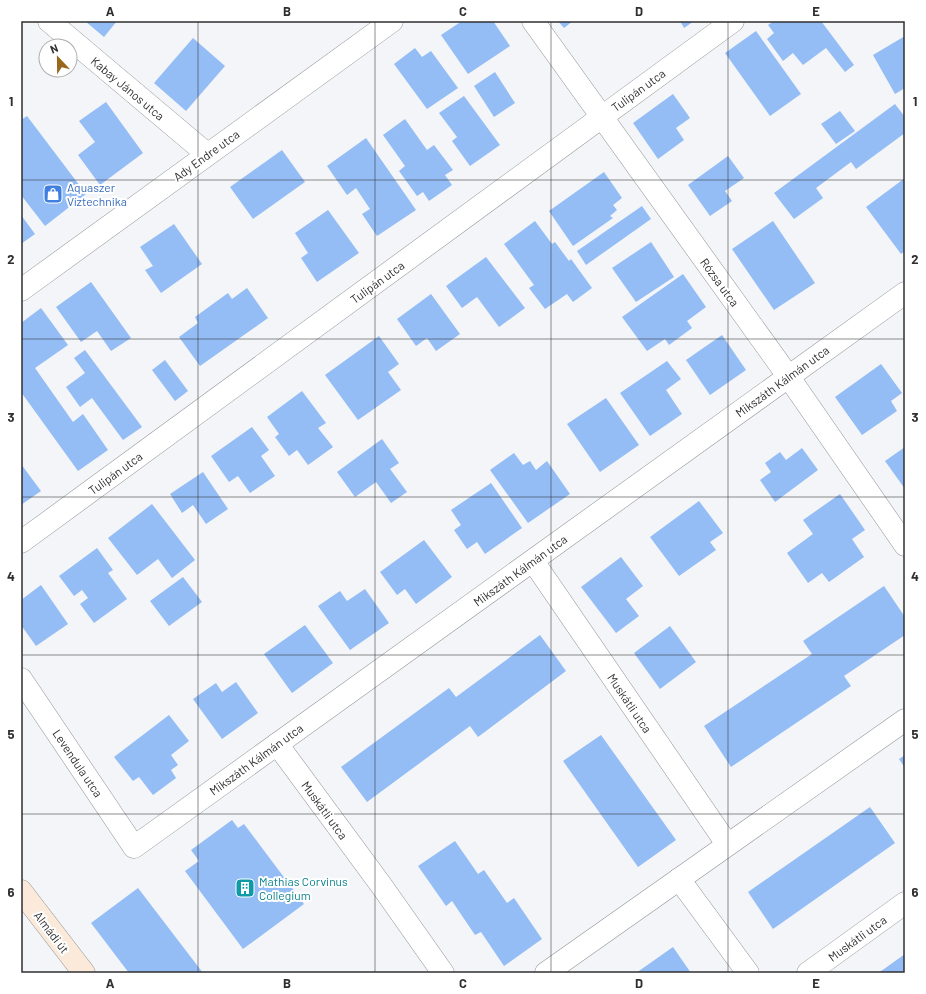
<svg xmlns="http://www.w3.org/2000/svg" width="926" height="994" viewBox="0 0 926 994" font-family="Barlow,sans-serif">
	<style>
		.building { fill: #94bdf5 }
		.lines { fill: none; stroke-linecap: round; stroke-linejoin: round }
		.street-casing { stroke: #929496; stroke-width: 23 }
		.secondary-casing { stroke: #929496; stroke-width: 23 }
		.street { stroke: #fff; stroke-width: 22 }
		.secondary { stroke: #fbeada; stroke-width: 22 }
		.grid { fill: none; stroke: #2f2f30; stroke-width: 1; stroke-opacity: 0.55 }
		.labels { text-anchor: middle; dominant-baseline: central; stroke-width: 4; stroke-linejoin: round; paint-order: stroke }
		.street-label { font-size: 12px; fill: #2f2f30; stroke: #fff }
		.shop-label { font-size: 12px; fill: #366cbe; stroke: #fff; text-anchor: start }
		.culture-label { font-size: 12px; fill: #0d838f; stroke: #fff; text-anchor: start }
		.neatline { fill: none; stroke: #2f2f30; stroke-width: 1.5 }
		.grid-label { font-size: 13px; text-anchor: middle; font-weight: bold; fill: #2f2f30 }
	</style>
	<rect width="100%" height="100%" fill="#f3f5f8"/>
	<g class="building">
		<path d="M85,21H117L104,37Z"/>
		<path d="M462,21H493L510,46L468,74L441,35Z"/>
		<path d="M558,21H573L564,28Z"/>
		<path d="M680,21H694L684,28Z"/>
		<path d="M774,21H821L854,65L845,72L826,48L803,65L793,53L783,61L767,39L774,33L768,25Z"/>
		<path d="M756,31L801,94L770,116L725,53Z"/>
		<path d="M905,36V88L895,94L873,55Z"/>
		<path d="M193,38L225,66L186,111L154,83Z"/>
		<path d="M415,48L422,57L431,51L458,88L427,109L394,64Z"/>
		<path d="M495,72L515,103L494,117L474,86Z"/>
		<path d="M673,94L690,118L676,128L684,140L658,159L633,123Z"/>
		<path d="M464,96L500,145L470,166L452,141L457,137L439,113Z"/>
		<path d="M106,102L143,153L100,185L78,155L95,142L79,121Z"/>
		<path d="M895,104L905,117V133L856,169L851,162L816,188L823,198L794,219L774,193Z"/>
		<path d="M840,111L855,131L836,144L821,124Z"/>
		<path d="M27,116L86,194L45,226L21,195V120Z"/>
		<path d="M405,119L427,150L434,145L453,170L445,175L452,185L429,201L423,192L417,196L399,171L405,166L383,135Z"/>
		<path d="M366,138L416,210L377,236L362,214L370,209L356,188L347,195L327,166Z"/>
		<path d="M282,150L305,182L253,219L230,187Z"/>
		<path d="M728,156L744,178L725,191L732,201L710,216L688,185Z"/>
		<path d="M604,172L622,198L613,205L617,210L610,216L613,218L573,246L549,211Z"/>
		<path d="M905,178V251L901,254L866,207Z"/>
		<path d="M642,206L651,219L586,265L577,251Z"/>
		<path d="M328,210L359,253L317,282L301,258L308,253L295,233Z"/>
		<path d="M21,215L35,234L21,244Z"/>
		<path d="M535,221L552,244L555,242L569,261L571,259L592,288L573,302L567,294L545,309L529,288L534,285L504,244Z"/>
		<path d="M773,221L815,283L774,310L732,249Z"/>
		<path d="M174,224L202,264L161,293L145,270L153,266L140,247Z"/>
		<path d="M651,242L674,277L636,302L612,268Z"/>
		<path d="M486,257L525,308L499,327L477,297L462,308L446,286Z"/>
		<path d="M683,274L706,307L687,321L692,328L669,345L665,339L647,351L622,317Z"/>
		<path d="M91,282L131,338L111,351L97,331L81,342L56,307Z"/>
		<path d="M247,288L268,318L200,366L179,337L198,323L195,317L228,293L232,299Z"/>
		<path d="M431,294L460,334L436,351L427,338L416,346L397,319Z"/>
		<path d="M41,308L68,345L35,368L73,422L83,414L108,450L78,471L21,392V323Z"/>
		<path d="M722,335L746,370L710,395L686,360Z"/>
		<path d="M379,336L399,364L388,372L401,390L358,420L325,375Z"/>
		<path d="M85,350L142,427L123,440L92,398L80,407L66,387L85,373L74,358Z"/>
		<path d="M165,360L188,391L175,401L152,370Z"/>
		<path d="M667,361L681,379L666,390L682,414L650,436L620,393Z"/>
		<path d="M881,364L902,393L891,401L897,411L862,435L835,397Z"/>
		<path d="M302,391L326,423L318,428L333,447L308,465L297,450L289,456L275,437L279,434L267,417Z"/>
		<path d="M606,398L639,445L600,472L567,424Z"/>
		<path d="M252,427L269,450L261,456L275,476L250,493L238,476L229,482L211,456Z"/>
		<path d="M382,439L399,463L390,469L407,492L391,503L376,482L355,497L337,472Z"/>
		<path d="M905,447V489L885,461Z"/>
		<path d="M802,448L818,470L775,502L760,480L771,472L765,463L780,452L786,460Z"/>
		<path d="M514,453L523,465L530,461L536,470L547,461L570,494L528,523L490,470Z"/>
		<path d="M21,464L41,491L21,505Z"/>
		<path d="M203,472L228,509L206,524L193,505L182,513L170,494Z"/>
		<path d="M491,483L522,528L485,554L477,542L467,549L454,530L461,525L451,510Z"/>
		<path d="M840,494L865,530L852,539L864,557L829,582L822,573L808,583L787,553L813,534L803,520Z"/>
		<path d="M699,501L723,533L710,542L716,550L679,576L650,537Z"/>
		<path d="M152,504L195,560L172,578L158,559L137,575L108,538Z"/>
		<path d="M424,540L452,577L416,604L405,589L397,595L380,572Z"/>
		<path d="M97,548L113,570L108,573L127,599L94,623L80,604L88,598L82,590L74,596L59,576Z"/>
		<path d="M621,557L643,586L626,599L639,616L616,633L581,587Z"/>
		<path d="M183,577L202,602L169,626L150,601Z"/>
		<path d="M41,585L68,624L36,646L21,625V600Z"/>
		<path d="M884,586L905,617V635L844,676L851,686L731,767L704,726L812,654L803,641Z"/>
		<path d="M365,589L389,623L350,650L318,606L340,591L347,601Z"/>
		<path d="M305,625L333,663L292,693L264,654Z"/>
		<path d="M670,626L696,662L660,689L634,653Z"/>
		<path d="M540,635L566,671L478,737L470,726L367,802L341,767L449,688L456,697Z"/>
		<path d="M236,682L258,713L222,739L193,699L216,683L222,692Z"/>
		<path d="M169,715L189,741L171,755L178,765L171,770L176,778L153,795L139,777L133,781L114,757Z"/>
		<path d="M601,735L676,840L638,867L563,761Z"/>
		<path d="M905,755V768L899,759Z"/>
		<path d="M870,807L895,843L773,929L748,892Z"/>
		<path d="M232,820L238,828L244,824L304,904L243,949L185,871L199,861L191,850Z"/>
		<path d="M455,841L478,874L484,870L507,903L514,898L542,939L504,966L481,932L475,935L452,901L446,906L418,866Z"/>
		<path d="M138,888L203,973H129L91,923Z"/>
		<path d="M673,947L691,973H636L646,966Z"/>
		<path d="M905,954V973H878L884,969Z"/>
	</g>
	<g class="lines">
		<defs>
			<g id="street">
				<path d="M49,21L207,154"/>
				<path d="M533,21L788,376L905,545"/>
				<path d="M21,290L392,21"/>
				<path d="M21,542L733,21"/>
				<path d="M533,561L727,844"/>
				<path d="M21,679L134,847L905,293"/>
				<path d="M277,744L381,885L443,973"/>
				<path d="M679,879L748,973"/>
				<path d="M546,973L905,720"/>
				<path d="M808,973L905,903"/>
			</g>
			<path id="secondary" d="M21,891L84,973"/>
		</defs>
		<use href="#street" class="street-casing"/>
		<use href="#secondary" class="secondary-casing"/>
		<use href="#street" class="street"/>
		<use href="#secondary" class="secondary"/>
	</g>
	<path class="grid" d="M198,21V973M375,21V973M551,21V973M728,21V973M21,180H905M21,339H905M21,497H905M21,655H905M21,814H905"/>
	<defs>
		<symbol id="shop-square" viewBox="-11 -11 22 22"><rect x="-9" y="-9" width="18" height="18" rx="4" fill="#3f7fe0" stroke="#fff"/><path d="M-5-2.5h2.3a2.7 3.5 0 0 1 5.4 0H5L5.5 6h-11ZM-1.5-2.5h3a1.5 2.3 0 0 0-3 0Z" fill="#fff"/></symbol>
		<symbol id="building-square" viewBox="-11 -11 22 22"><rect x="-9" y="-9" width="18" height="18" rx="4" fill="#0f9aa8" stroke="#fff"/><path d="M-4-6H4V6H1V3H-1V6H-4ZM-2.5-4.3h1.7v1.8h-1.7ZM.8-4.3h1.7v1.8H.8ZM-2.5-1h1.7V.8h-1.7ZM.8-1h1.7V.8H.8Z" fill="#fff"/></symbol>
	</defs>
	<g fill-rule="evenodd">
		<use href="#shop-square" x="42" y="183" width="22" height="22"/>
		<use href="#building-square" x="234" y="877" width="22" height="22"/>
	</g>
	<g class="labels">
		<g class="street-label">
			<text transform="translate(128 88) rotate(40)">Kabay János utca</text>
			<text transform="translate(638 90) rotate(-36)">Tulipán utca</text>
			<text transform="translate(206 155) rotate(-36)">Ady Endre utca</text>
			<text transform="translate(377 282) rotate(-36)">Tulipán utca</text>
			<text transform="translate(720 282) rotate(54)">Rózsa utca</text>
			<text transform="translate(782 381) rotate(-36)">Mikszáth Kálmán utca</text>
			<text transform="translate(115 473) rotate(-36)">Tulipán utca</text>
			<text transform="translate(520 570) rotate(-36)">Mikszáth Kálmán utca</text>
			<text transform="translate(630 703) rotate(56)">Muskátli utca</text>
			<text transform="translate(256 759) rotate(-36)">Mikszáth Kálmán utca</text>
			<text transform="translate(78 763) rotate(56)">Levendula utca</text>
			<text transform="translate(325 810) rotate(54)">Muskátli utca</text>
			<text transform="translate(52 932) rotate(53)">Almádi út</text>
			<text transform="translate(857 938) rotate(-36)">Muskátli utca</text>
		</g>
		<g class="shop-label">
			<text x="67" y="187">Aquaszer<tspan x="67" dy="14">Víztechnika</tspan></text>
		</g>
		<g class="culture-label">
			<text x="259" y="881">Mathias Corvinus<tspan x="259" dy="14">Collegium</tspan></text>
		</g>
	</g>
	<rect width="926" height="994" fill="none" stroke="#ffffff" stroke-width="44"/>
	<g transform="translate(58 58) rotate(338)"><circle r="19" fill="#ffffff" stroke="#acacac"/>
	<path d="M0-3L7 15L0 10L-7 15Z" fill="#99671b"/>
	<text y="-6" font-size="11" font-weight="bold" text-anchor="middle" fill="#2f2f30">N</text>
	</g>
	<rect x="22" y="22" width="882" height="950" class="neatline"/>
	<g class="grid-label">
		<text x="110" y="16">A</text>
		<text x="287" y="16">B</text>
		<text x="463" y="16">C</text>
		<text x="639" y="16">D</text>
		<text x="816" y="16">E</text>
		<text x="11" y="106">1</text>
		<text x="915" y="106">1</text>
		<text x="11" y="264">2</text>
		<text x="915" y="264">2</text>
		<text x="11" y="422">3</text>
		<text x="915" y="422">3</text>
		<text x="11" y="581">4</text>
		<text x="915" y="581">4</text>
		<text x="11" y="739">5</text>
		<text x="915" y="739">5</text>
		<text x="11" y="897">6</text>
		<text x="915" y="897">6</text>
		<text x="110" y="988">A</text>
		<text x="287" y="988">B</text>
		<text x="463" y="988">C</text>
		<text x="639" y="988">D</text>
		<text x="816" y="988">E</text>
	</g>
</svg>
